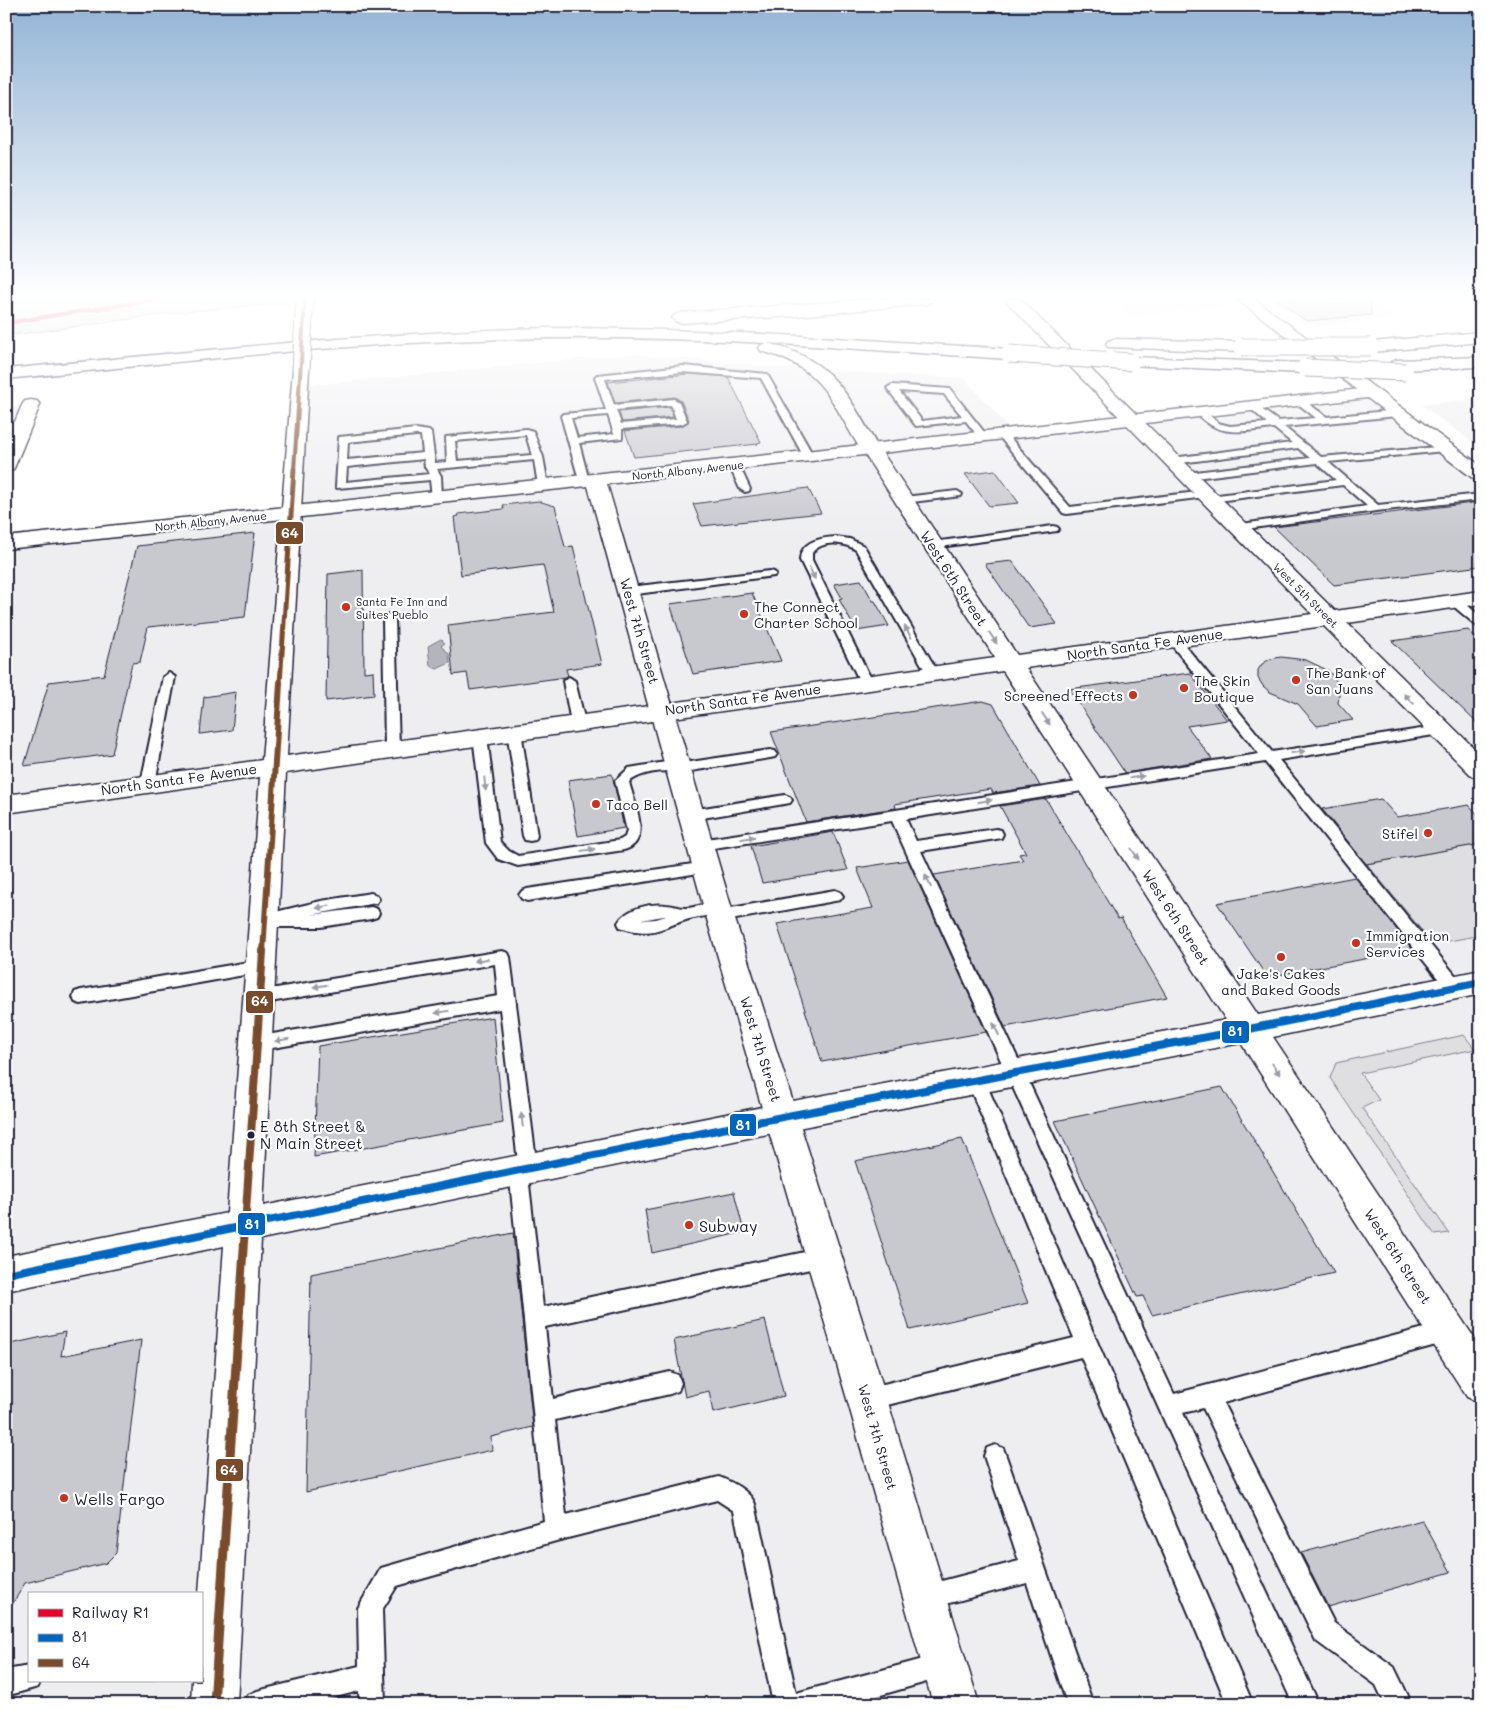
<svg xmlns="http://www.w3.org/2000/svg" width="1487" height="1710" viewBox="0 0 1487 1710" font-family="Mali,sans-serif">
	<style>
		.built { fill: #eeeef1; fill-rule: evenodd }
		.green { fill: #dfdfe2; stroke: #80808e }
		.water { fill: #b4b4bc; stroke: #7a7a88 }
		.building { fill: #c8c8cf; stroke: #22223b }
		.lines { fill: none; stroke-linecap: round; stroke-linejoin: round }
		.lane-casing { stroke: #22223b; stroke-width: 4 }
		.street-casing { stroke: #22223b; stroke-width: 3 }
		.secondary-casing { stroke: #22223b; stroke-width: 3 }
		.primary-casing { stroke: #22223b; stroke-width: 3 }
		.highway-casing { stroke: #22223b; stroke-width: 3 }
		.lane { fill: #fff; fill-rule: evenodd }
		.street { fill: #fff; fill-rule: evenodd }
		.secondary { fill: #fff; fill-rule: evenodd }
		.primary { fill: #fff; fill-rule: evenodd }
		.highway { fill: #fff; fill-rule: evenodd }
		.secondary-bridge-casing { stroke: #22223b; stroke-width: 19; stroke-linecap: butt }
		.highway-bridge-casing { stroke: #22223b; stroke-width: 19; stroke-linecap: butt }
		.secondary-bridge { stroke: #fff; stroke-width: 17 }
		.highway-bridge { stroke: #fff; stroke-width: 17 }
		.bus-1-casing { stroke: #fff; stroke-width: 11 }
		.bus-2-far4-casing { stroke: #fff; stroke-width: 6 }
		.bus-2-far3-casing { stroke: #fff; stroke-width: 8 }
		.bus-2-far2-casing { stroke: #fff; stroke-width: 10 }
		.bus-2-far1-casing { stroke: #fff; stroke-width: 11 }
		.bus-2-casing { stroke: #fff; stroke-width: 13 }
		.bus-1 { stroke: #0065bd; stroke-width: 8 }
		.bus-2-far4 { stroke: #7a4b2a; stroke-width: 4 }
		.bus-2-far3 { stroke: #7a4b2a; stroke-width: 5 }
		.bus-2-far2 { stroke: #7a4b2a; stroke-width: 6 }
		.bus-2-far1 { stroke: #7a4b2a; stroke-width: 8 }
		.bus-2 { stroke: #7a4b2a; stroke-width: 9 }
		.rail-1-casing { stroke: #fff; stroke-width: 7 }
		.rail-1 { stroke: #e4002b; stroke-width: 4.5 }
		.oneway { fill: #9c9ca7 }
		.poi-dot { fill: #c8321e; stroke: #fff; stroke-width: 2 }
		.bus-dot { fill: #22223b; stroke: #fff; stroke-width: 2 }
		.labels { text-anchor: middle; dominant-baseline: central; stroke-width: 4.5; stroke-linejoin: round; paint-order: stroke }
		.far-street-label { font-size: 11px; fill: #22223b; stroke: #fff }
		.far-poi-label { font-size: 11px; fill: #22223b; stroke: #fff; text-anchor: start }
		.street-label { font-size: 14px; fill: #22223b; stroke: #fff }
		.poi-label { font-size: 14px; fill: #22223b; stroke: #fff; text-anchor: start }
		.near-bus-label { font-size: 15px; fill: #22223b; stroke: #fff; text-anchor: start }
		.near-poi-label { font-size: 16px; fill: #22223b; stroke: #fff; text-anchor: start }
		.line-badge { stroke: #fff; stroke-width: 2 }
		.badge-label { font-size: 14px; text-anchor: middle; font-weight: bold; fill: #fff }
	</style>
	<rect width="100%" height="100%" fill="#fff"/>
	<filter id="ink" filterUnits="userSpaceOnUse"><feTurbulence type="fractalNoise" baseFrequency=".02" numOctaves="2"/><feDisplacementMap in="SourceGraphic" scale="10" xChannelSelector="R" yChannelSelector="G"/><feConvolveMatrix kernelMatrix="1 2 1 2 8 2 1 2 1" color-interpolation-filters="sRGB"/></filter>
	<g filter="url(#ink)">
		<g class="built">
			<path d="M1110,299H1219L1227,306L1129,316Z"/>
			<path d="M1270,299H1367L1396,318L1308,327Z"/>
			<path d="M632,354L817,370L964,378L1014,433L1370,393L1481,475V1704H6V543L292,512L300,386ZM29,1594H201V1681H29Z"/>
			<path d="M1481,398V448L1421,405Z"/>
			<path d="M31,405L6,466V407Z"/>
		</g>
		<g class="green">
			<path d="M6,299H286V303L182,312L6,336Z"/>
			<path d="M1481,844V935L1433,944L1367,864Z"/>
			<path d="M1464,1035L1475,1049L1360,1073L1379,1100L1362,1108L1449,1233L1435,1235L1330,1078L1336,1063Z"/>
		</g>
		<path class="water" d="M441,639L445,643L441,646L449,654L450,663L437,669L430,666L428,646Z"/>
		<g class="building">
			<path d="M1276,299H1370L1371,315L1306,321Z"/>
			<path d="M689,374L728,377L761,442L757,443L758,444L634,457L625,431L682,426L689,420L681,401L675,397L615,403L608,382Z"/>
			<path d="M670,407L673,417L622,422L619,412Z"/>
			<path d="M995,470L1019,503L989,506L965,474Z"/>
			<path d="M808,488L821,513L702,526L693,504Z"/>
			<path d="M538,501L555,506L565,547L573,546L602,664L566,669L568,676L566,677L470,690L467,673L453,675L448,625L554,612L543,565L461,575L454,517L459,516L458,514L504,509L503,505Z"/>
			<path d="M1481,502V566L1334,585L1274,527Z"/>
			<path d="M255,533L245,617L148,627L140,662L132,663L112,754L24,766L49,682L104,675L137,546Z"/>
			<path d="M1012,561L1057,624L1029,628L985,564Z"/>
			<path d="M363,570L364,672L373,671L374,695L326,701L328,574Z"/>
			<path d="M861,580L873,601H875L889,626L856,631L839,599L842,598L834,584Z"/>
			<path d="M752,593L781,661L693,674L670,604Z"/>
			<path d="M1468,630L1481,642V727L1392,641Z"/>
			<path d="M1281,657L1306,660L1329,671L1340,686L1338,703L1353,720L1317,726L1298,704L1270,692L1263,686L1258,678V670L1262,664L1270,659Z"/>
			<path d="M1190,673L1227,720L1187,726L1212,759L1125,773L1069,689Z"/>
			<path d="M236,692L232,730L200,734L204,697Z"/>
			<path d="M983,701L993,704L1040,786L993,793L991,789L895,804L896,808L806,822L771,732Z"/>
			<path d="M612,774L624,828L578,836L568,780Z"/>
			<path d="M1046,799L1118,919L1121,918L1167,997L1005,1027L934,875L1023,860L1019,854L1026,853L1000,806Z"/>
			<path d="M1381,799L1397,817L1469,805L1481,818V844L1366,864L1322,809Z"/>
			<path d="M833,832L848,870L762,883L751,846Z"/>
			<path d="M908,860L986,1032L822,1062L777,924L873,908L857,868Z"/>
			<path d="M1355,877L1413,950L1267,977L1217,903Z"/>
			<path d="M493,1017L503,1123L314,1157L318,1046Z"/>
			<path d="M1222,1087L1334,1273L1152,1315L1143,1296L1137,1297L1055,1121Z"/>
			<path d="M962,1139L1028,1303L910,1330L855,1161Z"/>
			<path d="M734,1192L744,1232L652,1253L645,1210Z"/>
			<path d="M513,1233L533,1427L491,1437L492,1450L306,1492L311,1274Z"/>
			<path d="M765,1320L784,1396L713,1413L709,1391L685,1397L674,1340Z"/>
			<path d="M65,1332L61,1356L141,1340L116,1553L106,1563L25,1583L6,1615V1345Z"/>
			<path d="M1422,1520L1451,1572L1328,1607L1301,1553Z"/>
		</g>
		<g class="lines">
			<defs>
				<g id="lane">
					<path d="M683,366L767,374L814,457L813,459H805L804,457L761,378L683,372L605,379L614,405L674,399L679,402L687,421L682,424L622,429V438L579,443L589,481L584,484L580,483L561,416L563,414L606,410L595,377L597,375ZM671,405L676,419L621,424L616,410ZM608,415L614,434L577,438L571,418Z"/>
					<path d="M892,385L950,389L988,437L983,440L980,439L966,421L916,426L887,388ZM899,391L944,394L962,416L922,421Z"/>
					<path d="M1300,398L1327,417L1397,410L1402,413L1397,416L1284,427L1321,457L1449,446V450L1445,451L1328,462L1378,505L1481,494V500L1376,511L1239,530L1235,529L1234,527L1235,525L1367,506L1343,485L1210,502L1206,501V497L1067,514L1063,513L998,435L1003,432L1006,433L1070,507L1206,491L1210,492V496L1336,480L1317,463L1187,479L1182,476L1187,473L1310,458L1298,448L1172,464L1167,461L1172,458L1292,443L1274,428C1243,431 1218,439 1196,412L1198,410H1204L1218,423L1230,426L1267,423L1250,408L1248,406L1253,403L1278,421L1316,418L1297,403L1295,401Z"/>
					<path d="M23,421L26,422V426L6,429V423Z"/>
					<path d="M416,429L429,431L431,433L435,463L447,462L446,437L526,429L533,431L543,457L548,485L543,488L538,485L534,460L437,469L441,476L442,497L437,500L432,497L430,480L337,488L336,486L339,437ZM416,435H421L423,453L347,460L348,442ZM526,435L532,455L457,461L455,441ZM424,459L425,467L430,474L346,482L347,467Z"/>
					<path d="M734,462L739,465L750,489L749,491L745,492L740,489L729,465Z"/>
					<path d="M957,491L962,494L961,496L904,503L899,500L904,497Z"/>
					<path d="M1053,526L1057,527L1059,529L1057,531L933,548L927,545L933,542Z"/>
					<path d="M836,537L850,539L864,546L939,674L938,677L933,678L927,674L856,550C844,542 822,540 812,553V560L873,683L867,687L862,686L800,560C801,541 820,538 836,537Z"/>
					<path d="M770,571L774,572L776,574L774,576L629,595L623,591L629,587Z"/>
					<path d="M1455,597L1459,598L1481,617V627L1477,626L1451,604L1449,601Z"/>
					<path d="M389,614L395,618L399,748L397,751H387L385,748L383,618Z"/>
					<path d="M1174,636L1178,637L1272,752L1440,726L1445,727L1447,730L1445,733L1440,734L1279,760L1460,981L1462,986L1460,991L1454,992L1448,991L1265,762L906,819L916,841L996,829L1001,830L1003,834L1001,838L996,839L921,851L1174,1394L1447,1322L1454,1325L1457,1332L1454,1339L1447,1342L1223,1403L1334,1623L1394,1667L1412,1704H1385L1376,1685L1316,1641L1203,1408L1183,1413L1319,1704H1293L892,821L700,850L695,849L693,845L695,841L700,840L1259,754L1170,643L1168,640Z"/>
					<path d="M169,673L175,677L155,783L153,786H143L141,783L163,677Z"/>
					<path d="M569,677L575,681L585,722L578,726L571,722L563,681Z"/>
					<path d="M514,727L521,731L537,836L535,840L530,841L525,840L523,836L507,731Z"/>
					<path d="M480,732L485,733L487,736L500,842L509,851L518,856L620,840L625,837L627,831L615,781L629,768L678,760L684,763L770,750L775,751L777,754L775,757L770,758L679,773C664,769 642,772 629,782C634,803 653,842 624,850L518,866L498,859L486,843L473,736L475,733Z"/>
					<path d="M785,795L790,797L792,800L790,803L691,820L686,819L684,815L686,811L691,810Z"/>
					<path d="M706,862L711,863L714,867L711,871L527,901L522,899L519,895L522,891L527,889Z"/>
					<path d="M835,890L840,892L843,896L840,900L720,922L714,920L713,915C705,916 697,917 689,919C659,928 654,938 620,927L618,923C626,908 651,903 666,905C673,905 679,908 685,908C698,908 711,900 724,904L725,909ZM666,916L656,919L641,920L664,916Z"/>
					<path d="M371,893L376,895L379,899L376,903L311,915L371,907L377,909L379,913L377,917L371,919L321,927H263L257,925L255,921L257,917L263,915L321,901Z"/>
					<path d="M502,951L508,953L510,957L537,1168L535,1174L528,1176L543,1307L824,1248L831,1250L834,1257L831,1264L824,1266L545,1327L553,1399L670,1372L678,1375L681,1383L678,1391L670,1394L555,1420L566,1515L719,1477C732,1482 750,1491 755,1504L796,1693L942,1654L951,1657L954,1666L951,1675L849,1704H773L734,1511L717,1500L556,1541L397,1586L382,1610L385,1704H359V1691L309,1704H244L248,1695L257,1691L359,1666L358,1608L381,1568L544,1521L509,1170L511,1164L518,1162L500,1009L255,1051L249,1049L246,1044L249,1039L255,1037L498,996L495,964L258,1004L252,1002L250,997L252,992Z"/>
					<path d="M261,960L267,962L269,966L267,970L261,972L81,1004L75,1002L73,997L75,992L81,990Z"/>
					<path d="M976,1074L982,1076L985,1081L1253,1704H1227L1081,1357L867,1410L859,1407L856,1399L859,1391L867,1388L1074,1338L967,1081L970,1076Z"/>
					<path d="M995,1445L1003,1448L1006,1456L1093,1704H1067L1027,1583L926,1609L917,1606L914,1597L917,1588L926,1585L1019,1561L984,1456L987,1448Z"/>
					<path d="M29,1666V1681H40L38,1687L6,1696V1670Z"/>
				</g>
				<g id="street">
					<path d="M1473,299H1481V304L1476,303Z"/>
					<path d="M1370,388L1376,389L1379,393L1376,397L607,484L734,916L887,1399L979,1704H933L847,1399L706,916L588,486L6,549V537L871,444Z"/>
					<path d="M31,400L37,401L40,405L15,466L13,470L6,472V443L22,405L25,401Z"/>
				</g>
				<path id="secondary" d="M1004,299H1020L1335,611L1481,591V604L1347,623L1481,755V778L1472,776L1324,626L1026,668L1258,1015L1481,970V994L1273,1037L1481,1348V1403L1467,1397L1241,1043L782,1131L261,1239L237,1704H191L192,1681H201V1594H199L224,1246L6,1291V1256L227,1213L260,777L6,813V795L262,760L293,369L295,365H307L309,369L287,756L995,658L862,450L864,446L871,444L878,446L1017,655L1312,614ZM1003,671L1226,1020L782,1103L263,1206L286,773Z"/>
				<path id="primary" d="M1237,299H1254L1481,466V481L1474,479Z"/>
				<g id="highway">
					<path d="M874,299H933L931,302L926,304L796,316L680,323L675,321L672,318L675,315L680,313Z"/>
					<path d="M545,328C700,328 854,339 1009,349L1015,351L1017,354L1015,357L1009,359L767,343C835,360 847,395 880,450L878,454L871,456L864,454C831,405 827,368 761,351L759,348L761,345L767,343C671,338 575,336 480,340C321,345 164,364 6,379V369C186,352 365,333 545,328Z"/>
					<path d="M1481,332V342L1371,352L1365,350L1363,347L1365,344L1371,342Z"/>
					<path d="M1114,339L1241,342L1247,344L1249,347L1247,350L1241,352L1108,347L1106,344L1108,341Z"/>
					<path d="M1131,357L1305,363L1311,364L1313,368L1311,372L1305,373L1125,365L1123,362L1125,359Z"/>
					<path d="M1481,357V367L1397,370L1391,368L1389,365L1391,362L1397,360Z"/>
				</g>
			</defs>
			<use href="#lane" class="lane-casing"/>
			<use href="#street" class="street-casing"/>
			<use href="#secondary" class="secondary-casing"/>
			<use href="#primary" class="primary-casing"/>
			<use href="#highway" class="highway-casing"/>
			<use href="#lane" class="lane"/>
			<use href="#street" class="street"/>
			<use href="#secondary" class="secondary"/>
			<use href="#primary" class="primary"/>
			<use href="#highway" class="highway"/>
			<defs>
				<path id="secondary-bridge" d="M301,369L305,299"/>
				<g id="highway-bridge">
					<path d="M1241,347H1371"/>
					<path d="M1009,354L1131,362"/>
					<path d="M1305,368L1405,372"/>
				</g>
			</defs>
			<use href="#secondary-bridge" class="secondary-bridge-casing"/>
			<use href="#highway-bridge" class="highway-bridge-casing"/>
			<use href="#secondary-bridge" class="secondary-bridge"/>
			<use href="#highway-bridge" class="highway-bridge"/>
			<defs>
				<path id="bus-1" d="M6,1274L782,1117L1249,1029L1481,982"/>
				<path id="bus-2-far4" d="M294,470L305,299"/>
				<path id="bus-2-far3" d="M280,684L294,469"/>
				<path id="bus-2-far2" d="M263,952L280,683"/>
				<path id="bus-2-far1" d="M241,1288L263,951"/>
				<path id="bus-2" d="M214,1704L241,1287"/>
			</defs>
			<use href="#bus-1" class="bus-1-casing"/>
			<use href="#bus-2-far4" class="bus-2-far4-casing"/>
			<use href="#bus-2-far3" class="bus-2-far3-casing"/>
			<use href="#bus-2-far2" class="bus-2-far2-casing"/>
			<use href="#bus-2-far1" class="bus-2-far1-casing"/>
			<use href="#bus-2" class="bus-2-casing"/>
			<use href="#bus-1" class="bus-1"/>
			<use href="#bus-2-far4" class="bus-2-far4"/>
			<use href="#bus-2-far3" class="bus-2-far3"/>
			<use href="#bus-2-far2" class="bus-2-far2"/>
			<use href="#bus-2-far1" class="bus-2-far1"/>
			<use href="#bus-2" class="bus-2"/>
			<defs>
				<path id="rail-1" d="M6,323L158,299"/>
			</defs>
			<use href="#rail-1" class="rail-1-casing"/>
			<use href="#rail-1" class="rail-1"/>
		</g>
		<defs><path id="oneway-solid" d="M-6-.8H1V-3.2L6.5 0L1 3.2V.8H-6Z" transform="scale(1.25)"/></defs>
		<g class="oneway">
			<use href="#oneway-solid" transform="translate(812 573) rotate(64)"/>
			<use href="#oneway-solid" transform="translate(908 632) rotate(-120)"/>
			<use href="#oneway-solid" transform="translate(993 638) rotate(57)"/>
			<use href="#oneway-solid" transform="translate(1409 699) rotate(-135)"/>
			<use href="#oneway-solid" transform="translate(1046 719) rotate(57)"/>
			<use href="#oneway-solid" transform="translate(1298 752) rotate(-9)"/>
			<use href="#oneway-solid" transform="translate(1137 777) rotate(-9)"/>
			<use href="#oneway-solid" transform="translate(485 784) rotate(84)"/>
			<use href="#oneway-solid" transform="translate(985 801) rotate(-9)"/>
			<use href="#oneway-solid" transform="translate(748 838) rotate(-9)"/>
			<use href="#oneway-solid" transform="translate(588 850) rotate(-8)"/>
			<use href="#oneway-solid" transform="translate(1135 854) rotate(57)"/>
			<use href="#oneway-solid" transform="translate(928 881) rotate(-115)"/>
			<use href="#oneway-solid" transform="translate(323 907) rotate(169)"/>
			<use href="#oneway-solid" transform="translate(481 960) rotate(171)"/>
			<use href="#oneway-solid" transform="translate(320 986) rotate(171)"/>
			<use href="#oneway-solid" transform="translate(442 1012) rotate(170)"/>
			<use href="#oneway-solid" transform="translate(996 1029) rotate(-115)"/>
			<use href="#oneway-solid" transform="translate(282 1040) rotate(170)"/>
			<use href="#oneway-solid" transform="translate(1276 1069) rotate(57)"/>
			<use href="#oneway-solid" transform="translate(522 1120) rotate(-97)"/>
		</g>
	</g>
	<linearGradient id="sky" x2="0" y2="1"><stop stop-color="#93b4d6"/><stop offset="0.55" stop-color="#fff"/><stop offset="1" stop-color="#fff" stop-opacity="0"/></linearGradient>
	<rect width="1487" height="539" fill="url(#sky)"/>
	<g class="poi-dot">
		<circle cx="346" cy="607" r="5"/>
		<circle cx="744" cy="614" r="5"/>
		<circle cx="1296" cy="680" r="5"/>
		<circle cx="1184" cy="688" r="5"/>
		<circle cx="1133" cy="695" r="5"/>
		<circle cx="596" cy="804" r="5"/>
		<circle cx="1428" cy="833" r="5"/>
		<circle cx="1356" cy="943" r="5"/>
		<circle cx="1281" cy="957" r="5"/>
		<circle cx="689" cy="1225" r="5"/>
		<circle cx="64" cy="1498" r="5"/>
	</g>
	<circle class="bus-dot" cx="251" cy="1135" r="4.5"/>
	<g class="labels">
		<g class="far-street-label">
			<text transform="translate(688 470) rotate(-6)">North Albany Avenue</text>
			<text transform="translate(211 521) rotate(-6)">North Albany Avenue</text>
			<text transform="translate(1306 595) rotate(45)">West 5th Street</text>
		</g>
		<g class="far-poi-label">
			<text x="356" y="601">Santa Fe Inn and<tspan x="356" dy="13">Suites Pueblo</tspan></text>
		</g>
		<g class="street-label">
			<text transform="translate(954 578) rotate(57)">West 6th Street</text>
			<text transform="translate(640 631) rotate(74)">West 7th Street</text>
			<text transform="translate(1145 644) rotate(-8)">North Santa Fe Avenue</text>
			<text transform="translate(743 699) rotate(-8)">North Santa Fe Avenue</text>
			<text transform="translate(179 779) rotate(-8)">North Santa Fe Avenue</text>
			<text transform="translate(1176 917) rotate(57)">West 6th Street</text>
			<text transform="translate(761 1049) rotate(73)">West 7th Street</text>
			<text transform="translate(1398 1256) rotate(57)">West 6th Street</text>
			<text transform="translate(878 1437) rotate(74)">West 7th Street</text>
		</g>
		<g class="poi-label">
			<text x="754" y="606">The Connect<tspan x="754" dy="16">Charter School</tspan></text>
			<text x="1306" y="672">The Bank of<tspan x="1306" dy="16">San Juans</tspan></text>
			<text x="1194" y="680">The Skin<tspan x="1194" dy="16">Boutique</tspan></text>
			<text x="1123" y="695" text-anchor="end">Screened Effects</text>
			<text x="606" y="804">Taco Bell</text>
			<text x="1418" y="833" text-anchor="end">Stifel</text>
			<text x="1366" y="935">Immigration<tspan x="1366" dy="16">Services</tspan></text>
			<text x="1281" y="973" text-anchor="middle">Jake's Cakes<tspan x="1281" dy="16">and Baked Goods</tspan></text>
		</g>
		<g class="near-bus-label">
			<text x="260" y="1126">E 8th Street &amp;<tspan x="260" dy="17">N Main Street</tspan></text>
		</g>
		<g class="near-poi-label">
			<text x="699" y="1225">Subway</text>
			<text x="74" y="1498">Wells Fargo</text>
		</g>
	</g>
	<g class="line-badge">
		<rect x="275" y="521" width="29" height="24" rx="5" fill="#7a4b2a"/>
		<rect x="245" y="990" width="29" height="24" rx="5" fill="#7a4b2a"/>
		<rect x="1221" y="1020" width="29" height="24" rx="5" fill="#0065bd"/>
		<rect x="729" y="1113" width="28" height="24" rx="5" fill="#0065bd"/>
		<rect x="237" y="1212" width="29" height="24" rx="5" fill="#0065bd"/>
		<rect x="215" y="1458" width="29" height="24" rx="5" fill="#7a4b2a"/>
	</g>
	<g class="badge-label">
		<text x="290" y="538">64</text>
		<text x="260" y="1006">64</text>
		<text x="1235" y="1036">81</text>
		<text x="743" y="1130">81</text>
		<text x="252" y="1229">81</text>
		<text x="229" y="1475">64</text>
	</g>
	<rect width="1487" height="1710" fill="none" stroke="#fff" stroke-width="25"/>
	<rect x="12" y="12" width="1462" height="1685" fill="none" stroke="#22223b" stroke-width="2" filter="url(#ink)"/>
	<rect x="28" y="1592" width="175" height="90" fill="#ffffff" stroke="#a7a7b1"/>
	<rect x="38" y="1609" width="25" height="8" fill="#e4002b" stroke="#a7a7b1"/>
	<text x="72" y="1618" font-size="15" fill="#22223b">Railway R1</text>
	<rect x="38" y="1634" width="25" height="8" fill="#0065bd" stroke="#a7a7b1"/>
	<text x="72" y="1642" font-size="15" fill="#22223b">81</text>
	<rect x="38" y="1659" width="25" height="8" fill="#7a4b2a" stroke="#a7a7b1"/>
	<text x="72" y="1668" font-size="15" fill="#22223b">64</text>
</svg>
